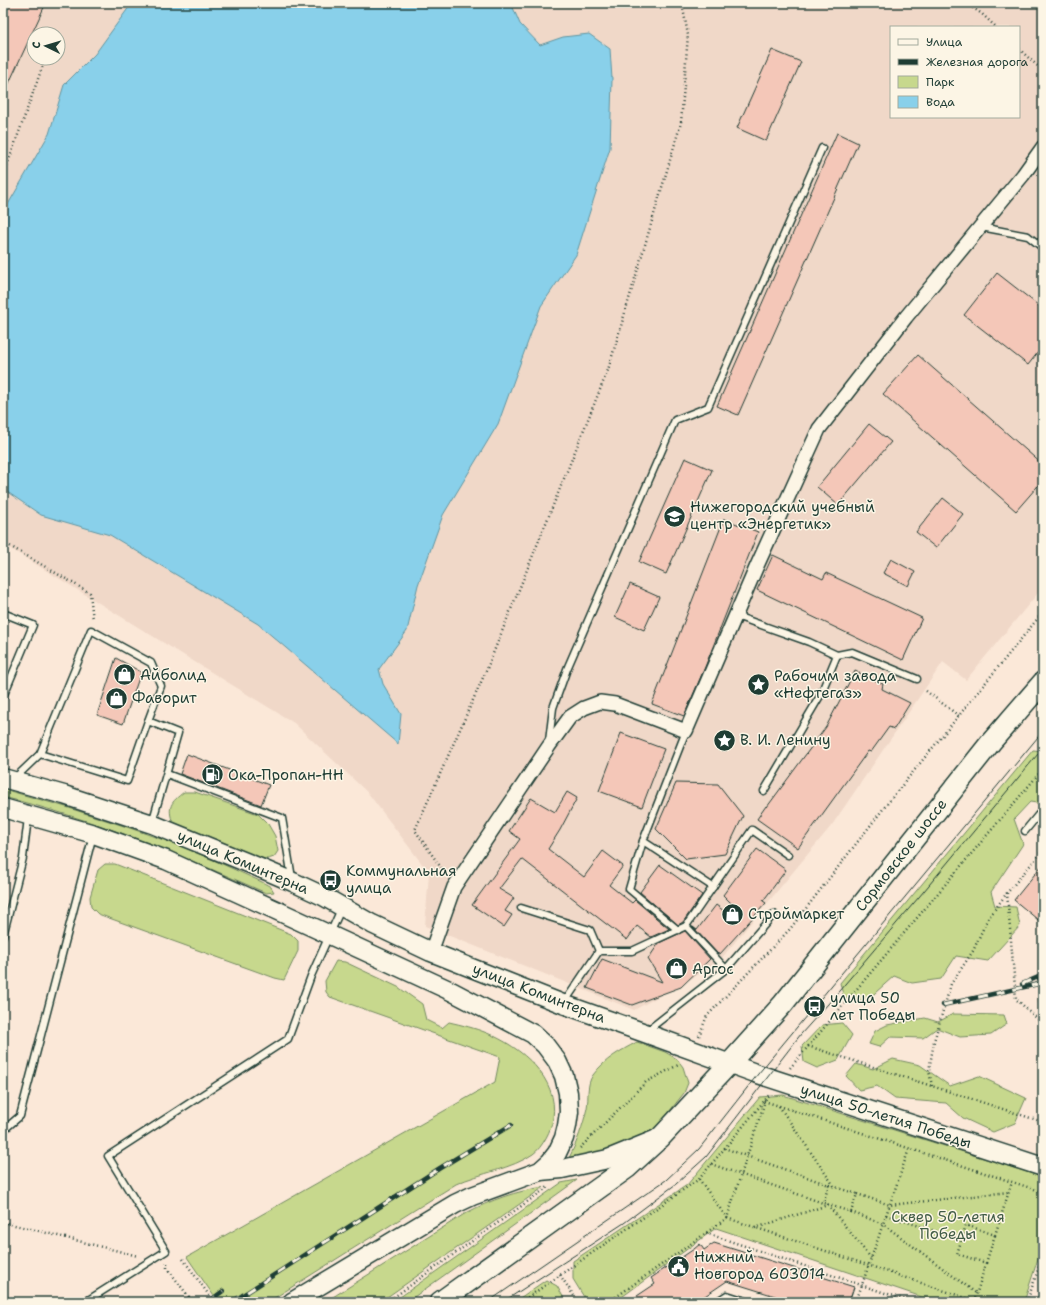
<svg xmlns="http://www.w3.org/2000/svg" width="1046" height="1305" viewBox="0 0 1046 1305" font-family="'Shantell Sans',sans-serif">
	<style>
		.built { fill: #f0d8c8; fill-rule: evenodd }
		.green { fill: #c7d88d; stroke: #738a60 }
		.water { fill: #89d0ea; stroke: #5f95a1 }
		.building { fill: #f4c7b8; stroke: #1f3d34 }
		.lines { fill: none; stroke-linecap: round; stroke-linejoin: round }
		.lane-casing { stroke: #1f3d34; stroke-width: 9 }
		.street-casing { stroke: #1f3d34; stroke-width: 16 }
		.secondary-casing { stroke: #1f3d34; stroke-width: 21 }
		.primary-casing { stroke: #1f3d34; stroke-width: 23 }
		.path { stroke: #1f3d34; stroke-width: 2.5; stroke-dasharray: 1 3; stroke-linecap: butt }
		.lane { stroke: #fcf5e5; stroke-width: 6 }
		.street { stroke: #fcf5e5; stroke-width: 13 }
		.secondary { stroke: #fcf5e5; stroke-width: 18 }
		.primary { stroke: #fcf5e5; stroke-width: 20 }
		.tram { stroke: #1f3d34; stroke-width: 1 }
		.rail-casing { stroke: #1f3d34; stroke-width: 4.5 }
		.rail { stroke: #fcf5e5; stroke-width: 3; stroke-dasharray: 9; stroke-linecap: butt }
		.labels { text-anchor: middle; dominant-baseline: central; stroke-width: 3; stroke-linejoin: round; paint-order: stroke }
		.poi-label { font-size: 15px; fill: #1f3d34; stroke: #fcf5e5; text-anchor: start }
		.street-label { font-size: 15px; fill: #1f3d34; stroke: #fcf5e5 }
		.park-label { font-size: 15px; fill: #415c46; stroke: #fcf5e5 }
	</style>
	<rect width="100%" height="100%" fill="#fbe8d8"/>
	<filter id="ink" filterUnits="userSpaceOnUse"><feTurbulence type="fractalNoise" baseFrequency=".025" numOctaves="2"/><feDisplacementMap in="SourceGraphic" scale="8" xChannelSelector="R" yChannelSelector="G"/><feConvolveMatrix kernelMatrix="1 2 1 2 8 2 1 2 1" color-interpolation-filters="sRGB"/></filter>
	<g filter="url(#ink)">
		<g class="built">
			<path d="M3,3H1043V587L966,680L943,662L832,825L716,965L634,1010L425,926L429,873L368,793L294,723L3,544ZM891,27H1019V117H891ZM34,34H58V58H34Z"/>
			<path d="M1043,940V1005L1037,1003V998L1039,942Z"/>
		</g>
		<g class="green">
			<path d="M1033,750L1043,751V804L1030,802L1014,819L1023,844L991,892L995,906L1016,907L1020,926L988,961L956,956L941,979L912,983L894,976L866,1001L844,998L840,983Z"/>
			<path d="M3,789L66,807L127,827L189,849L262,882L271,887L274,892L266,893C180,855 95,819 3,797Z"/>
			<path d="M184,792H195L258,814L268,824L275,836L278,851L274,857L268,859L260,858L173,823C167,807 171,802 184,792Z"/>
			<path d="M105,864H115L291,934L298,941V951L284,980L275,978L98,914L91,907L90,897L98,870Z"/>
			<path d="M336,961L345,962L398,987L422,1004L426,1020L442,1028L449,1022C462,1025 475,1028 487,1033C521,1047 559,1078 553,1118C552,1129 542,1148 533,1154C512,1169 480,1173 456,1184L268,1302H218L187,1257L495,1082L500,1057L330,997L326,992L325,981Z"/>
			<path d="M953,1014L1004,1015L1007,1024L991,1035L960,1037L937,1028L923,1038L890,1037L879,1047L869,1044L875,1031L887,1025L925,1018L938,1022Z"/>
			<path d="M842,1023L852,1035L838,1060L817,1068L804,1062L802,1046L822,1025Z"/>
			<path d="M637,1042L665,1052L677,1059L683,1067L688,1083L684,1093L665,1117L644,1140L600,1158H569C577,1142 583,1126 587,1108C589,1097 586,1085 593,1075C605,1059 620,1051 637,1042Z"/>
			<path d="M893,1059L920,1065L950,1086L979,1076L1026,1098L1015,1123L993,1132L963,1118L946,1103L895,1099L877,1086L859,1090L846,1076L856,1064L873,1069Z"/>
			<path d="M783,1095L1043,1177V1243L1024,1302H937L716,1228L615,1302H587L573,1279V1261L687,1185L760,1097Z"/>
			<path d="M577,1180L407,1302H393L561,1183Z"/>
			<path d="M544,1187L380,1302H325L466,1213C491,1200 516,1191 544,1187Z"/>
			<path d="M546,1280L557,1286L566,1302H514Z"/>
		</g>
		<path class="water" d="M132,3H511L520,24L540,45L563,37L589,34L610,49L612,79L610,148L576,255L541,306L498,424L443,515L418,585L407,631L379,669L383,684L401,714L398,744L258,624L110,535L41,515L3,489V213L49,134L64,85L95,54Z"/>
		<g class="building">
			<path d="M3,3H46L3,96Z"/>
			<path d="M772,50L801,62L766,141L737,128Z"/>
			<path d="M837,133L858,143L738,415L717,406Z"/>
			<path d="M997,273L1043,309V346L1028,365L964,315Z"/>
			<path d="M918,355L1043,465V480L1016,511L883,394Z"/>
			<path d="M869,424L891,442L838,505L817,487Z"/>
			<path d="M685,458L712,470L666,574L639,562Z"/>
			<path d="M943,498L963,514L936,548L916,532Z"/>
			<path d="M724,519L758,532L705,667L684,716L652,704Z"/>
			<path d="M773,555L823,579L826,573L922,618L903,660L757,590Z"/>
			<path d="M891,559L915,572L908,586L883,573Z"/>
			<path d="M630,584L659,597L644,630L615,617Z"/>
			<path d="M116,658L141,672L123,724L97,715Z"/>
			<path d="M855,671L883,684L882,689L910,703L894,729L889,727L871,752L868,751L798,848L757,819L766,806L767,807L826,727Z"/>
			<path d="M621,733L664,749L642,807L599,791Z"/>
			<path d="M187,754L269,785L261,805L180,774Z"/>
			<path d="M676,783L718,784L743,816L725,854L686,859L656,829Z"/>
			<path d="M567,792L577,798L560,830L548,849L584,877L603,851L623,866L609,885L632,903L635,900L669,929L651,937L637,926L627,940L522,859L499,889L514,898L505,911L512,915L504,927L472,905L520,839L509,831L531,798L555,812Z"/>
			<path d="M757,849L786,870L763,901L766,903L720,954L717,953L693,927L697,930L716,905L724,911L731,903L723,895Z"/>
			<path d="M1043,864V924L1014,900Z"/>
			<path d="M660,865L702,895L683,922L678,925L640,892Z"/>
			<path d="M685,931L710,959L681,987L632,1005L587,988L602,959L662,982L648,959L659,943Z"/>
			<path d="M714,1243L854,1287L849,1302H794L727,1281L696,1302H628L655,1284L651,1278L694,1249L700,1244L704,1250Z"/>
		</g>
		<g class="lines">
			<defs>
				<g id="lane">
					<path d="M981,227L1028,236L1043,248"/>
					<path d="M3,613L33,625L3,697"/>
					<path d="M736,616L809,642L837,655L820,696L764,791"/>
					<path d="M837,655L852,652L917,679"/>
					<path d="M549,741L553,708L567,669L675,420L708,407L822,148"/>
					<path d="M40,754L91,630L151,663L161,686L148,721"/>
					<path d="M167,774L282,818L292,878"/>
					<path d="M15,778L40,754L127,781L148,721L178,733L152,823"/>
					<path d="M1025,831L1043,809"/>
					<path d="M643,841L713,887"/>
					<path d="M521,908L590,930L599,951"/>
					<path d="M686,926L726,969"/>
					<path d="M678,930L629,889L643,841L686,731"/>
					<path d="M3,936L23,858L28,818"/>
					<path d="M564,1003L599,951H632L686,926L752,830L788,855"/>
					<path d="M648,1030L726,969L774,914"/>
					<path d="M3,1127L6,1128L20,1116L93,835"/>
					<path d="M85,1302L166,1251L108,1156L288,1039L311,976L341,909"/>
					<path d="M716,1302L727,1295L749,1302"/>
				</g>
				<path id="street" d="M431,952L454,887L549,746L570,717L584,708L600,702L615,704L686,731L756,568L819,429L906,317L1023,175L1043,147"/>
				<g id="secondary">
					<path d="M3,778L64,795L152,824L253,865L293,882L323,896L372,924L431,952L563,1004L645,1033L758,1074L1043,1167"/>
					<path d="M3,808L94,834L166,860L278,911L451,991L533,1034L545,1045L557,1061L564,1076L568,1093L569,1112L567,1126L564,1138L557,1153L550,1162L540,1171L472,1196L455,1204L292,1302"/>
					<path d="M540,1171L562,1169L608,1159L657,1139"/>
				</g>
				<path id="primary" d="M440,1302L627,1168L661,1137L729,1064L783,1004L991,742L1043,682"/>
			</defs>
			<use href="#lane" class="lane-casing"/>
			<use href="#street" class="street-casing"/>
			<use href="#secondary" class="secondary-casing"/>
			<use href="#primary" class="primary-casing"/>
			<g class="path">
				<path d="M966,3L982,14L996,27"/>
				<path d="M1019,49L1043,71"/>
				<path d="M3,177L44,62"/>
				<path d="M3,542L90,593L93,620"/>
				<path d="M926,691L959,716"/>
				<path d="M1043,850L1007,893L1016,999L1043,1024"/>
				<path d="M446,875L415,830L486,671L608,370L681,123L688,35L682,3"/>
				<path d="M699,1036L707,1016L790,929L887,804L1043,612"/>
				<path d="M808,1046L1043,1122"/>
				<path d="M790,1068L1043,769"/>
				<path d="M932,1086L929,1071L934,1041L951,984L973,951L987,920L1007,893"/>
				<path d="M764,1101L1043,1192"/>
				<path d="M764,1104L727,1218L978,1302"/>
				<path d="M779,1106L834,1186"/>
				<path d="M580,1148L646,1082L680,1064"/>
				<path d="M724,1148L829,1185"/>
				<path d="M711,1164L823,1203"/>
				<path d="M829,1185L857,1194L851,1212L823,1203Z"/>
				<path d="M857,1194L890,1205L1009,1192"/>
				<path d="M851,1212L883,1224L976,1293"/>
				<path d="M886,1215L962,1240"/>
				<path d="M3,1222L138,1256"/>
				<path d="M755,1228L828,1205L871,1258"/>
				<path d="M706,1233L912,1302"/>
				<path d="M183,1259L214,1302"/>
				<path d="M167,1263V1268L189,1297"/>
				<path d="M986,1263L995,1235"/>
				<path d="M560,1275L578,1302"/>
				<path d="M182,1302L189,1297L194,1302"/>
				<path d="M387,1302L548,1187"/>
				<path d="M521,1302L699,1179L770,1094"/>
				<path d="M609,1302L727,1218L699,1179"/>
				<path d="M856,1302L909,1149"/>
				<path d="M974,1302L986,1263L957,1254L966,1225L995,1235L1012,1182"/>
				<path d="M1027,1302L1043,1255"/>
			</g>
			<use href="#lane" class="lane"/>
			<use href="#street" class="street"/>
			<use href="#secondary" class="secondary"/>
			<use href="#primary" class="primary"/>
			<g class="tram">
				<path d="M488,1302L666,1180L699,1149L758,1074L1043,731"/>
				<path d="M503,1302L624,1223L676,1184L706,1157L801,1034L828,1004L919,897L1043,748"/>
			</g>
			<defs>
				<g id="rail">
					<path d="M1022,984L1043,975"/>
					<path d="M943,1005L1043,983"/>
					<path d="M208,1302L223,1291"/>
					<path d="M232,1302L440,1168L511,1125"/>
				</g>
			</defs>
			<use href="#rail" class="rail-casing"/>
			<use href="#rail" class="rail"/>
		</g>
	</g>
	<defs>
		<symbol id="university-disc" viewBox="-11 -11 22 22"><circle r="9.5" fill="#1f3d34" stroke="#fcf5e5"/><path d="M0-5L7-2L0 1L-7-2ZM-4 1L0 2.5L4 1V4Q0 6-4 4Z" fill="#fff"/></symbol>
		<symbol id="shop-disc" viewBox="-11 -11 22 22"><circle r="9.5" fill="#1f3d34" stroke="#fcf5e5"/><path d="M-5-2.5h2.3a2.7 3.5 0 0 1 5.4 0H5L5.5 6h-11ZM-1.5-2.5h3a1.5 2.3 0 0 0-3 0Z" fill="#fff"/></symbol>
		<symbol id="sight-disc" viewBox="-11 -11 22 22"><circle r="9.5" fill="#1f3d34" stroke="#fcf5e5"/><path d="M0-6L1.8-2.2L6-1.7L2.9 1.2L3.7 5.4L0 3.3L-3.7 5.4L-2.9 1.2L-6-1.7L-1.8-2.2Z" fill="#fff"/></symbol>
		<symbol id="fuel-disc" viewBox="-11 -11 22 22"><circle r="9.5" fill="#1f3d34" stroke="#fcf5e5"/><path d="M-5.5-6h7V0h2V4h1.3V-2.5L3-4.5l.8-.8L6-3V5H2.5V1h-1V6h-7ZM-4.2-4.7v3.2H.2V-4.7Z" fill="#fff"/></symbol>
		<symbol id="bus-disc" viewBox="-11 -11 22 22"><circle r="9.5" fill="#1f3d34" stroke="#fcf5e5"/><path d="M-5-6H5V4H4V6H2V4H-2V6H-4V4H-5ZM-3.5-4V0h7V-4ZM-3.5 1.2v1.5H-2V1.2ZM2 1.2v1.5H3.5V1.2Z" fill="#fff"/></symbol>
		<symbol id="civic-disc" viewBox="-11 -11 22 22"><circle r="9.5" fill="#1f3d34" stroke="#fcf5e5"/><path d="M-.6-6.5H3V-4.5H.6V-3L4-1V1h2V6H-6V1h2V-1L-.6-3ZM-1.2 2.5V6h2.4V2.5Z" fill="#fff"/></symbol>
	</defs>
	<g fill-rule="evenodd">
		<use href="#university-disc" x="662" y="504" width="25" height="25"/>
		<use href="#shop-disc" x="112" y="662" width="25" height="25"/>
		<use href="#sight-disc" x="746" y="672" width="25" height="25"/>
		<use href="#shop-disc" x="104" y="686" width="25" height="25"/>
		<use href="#sight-disc" x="712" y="728" width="25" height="25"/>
		<use href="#fuel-disc" x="200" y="762" width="25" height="25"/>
		<use href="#bus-disc" x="318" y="868" width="25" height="25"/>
		<use href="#shop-disc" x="720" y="902" width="25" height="25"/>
		<use href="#shop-disc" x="664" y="956" width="25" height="25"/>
		<use href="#bus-disc" x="802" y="994" width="25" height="25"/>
		<use href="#civic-disc" x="666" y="1254" width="25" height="25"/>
	</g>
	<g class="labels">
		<g class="poi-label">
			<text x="690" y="507">Нижегородский учебный<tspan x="690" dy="17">центр «Энергетик»</tspan></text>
			<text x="140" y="675">Айболид</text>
			<text x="774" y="676">Рабочим завода<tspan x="774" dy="17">«Нефтегаз»</tspan></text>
			<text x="132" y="698">Фаворит</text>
			<text x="740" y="740">В. И. Ленину</text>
			<text x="228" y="775">Ока-Пропан-НН</text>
			<text x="346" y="871">Коммунальная<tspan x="346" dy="17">улица</tspan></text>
			<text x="748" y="914">Строймаркет</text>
			<text x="692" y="969">Аргос</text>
			<text x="830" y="998">улица 50<tspan x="830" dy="17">лет Победы</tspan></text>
			<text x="694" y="1257">Нижний<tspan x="694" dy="17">Новгород 603014</tspan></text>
		</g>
		<g class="street-label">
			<text transform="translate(901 855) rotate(-52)">Сормовское шоссе</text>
			<text transform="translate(243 862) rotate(23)">улица Коминтерна</text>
			<text transform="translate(539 993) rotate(21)">улица Коминтерна</text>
			<text transform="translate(886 1116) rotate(18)">улица 50-летия Победы</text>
		</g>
		<g class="park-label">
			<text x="948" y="1217">Сквер 50-летия<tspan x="948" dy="17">Победы</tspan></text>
		</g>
	</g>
	<rect width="1046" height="1305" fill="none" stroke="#fcf5e5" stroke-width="16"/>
	<rect x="8" y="8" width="1030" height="1289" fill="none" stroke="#1f3d34" stroke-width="1.5" filter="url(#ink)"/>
	<rect x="890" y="26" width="130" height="92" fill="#fcf5e5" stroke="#a4ab9e"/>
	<rect x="898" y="39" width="20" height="6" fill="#fcf5e5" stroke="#a4ab9e"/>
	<text x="926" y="46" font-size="12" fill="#1f3d34">Улица</text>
	<rect x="898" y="59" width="20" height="6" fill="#1f3d34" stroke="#a4ab9e"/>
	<text x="926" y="66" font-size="12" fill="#1f3d34">Железная дорога</text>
	<rect x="898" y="76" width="20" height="12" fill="#c7d88d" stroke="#a4ab9e"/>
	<text x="926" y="86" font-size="12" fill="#1f3d34">Парк</text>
	<rect x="898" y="96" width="20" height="12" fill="#89d0ea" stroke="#a4ab9e"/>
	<text x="926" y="106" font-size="12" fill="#1f3d34">Вода</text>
	<g transform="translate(46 46) rotate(275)"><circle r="19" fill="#fcf5e5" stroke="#a4ab9e"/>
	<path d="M0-3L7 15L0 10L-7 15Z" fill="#1f3d34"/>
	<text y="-6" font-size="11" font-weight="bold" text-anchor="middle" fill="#1f3d34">С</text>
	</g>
</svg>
